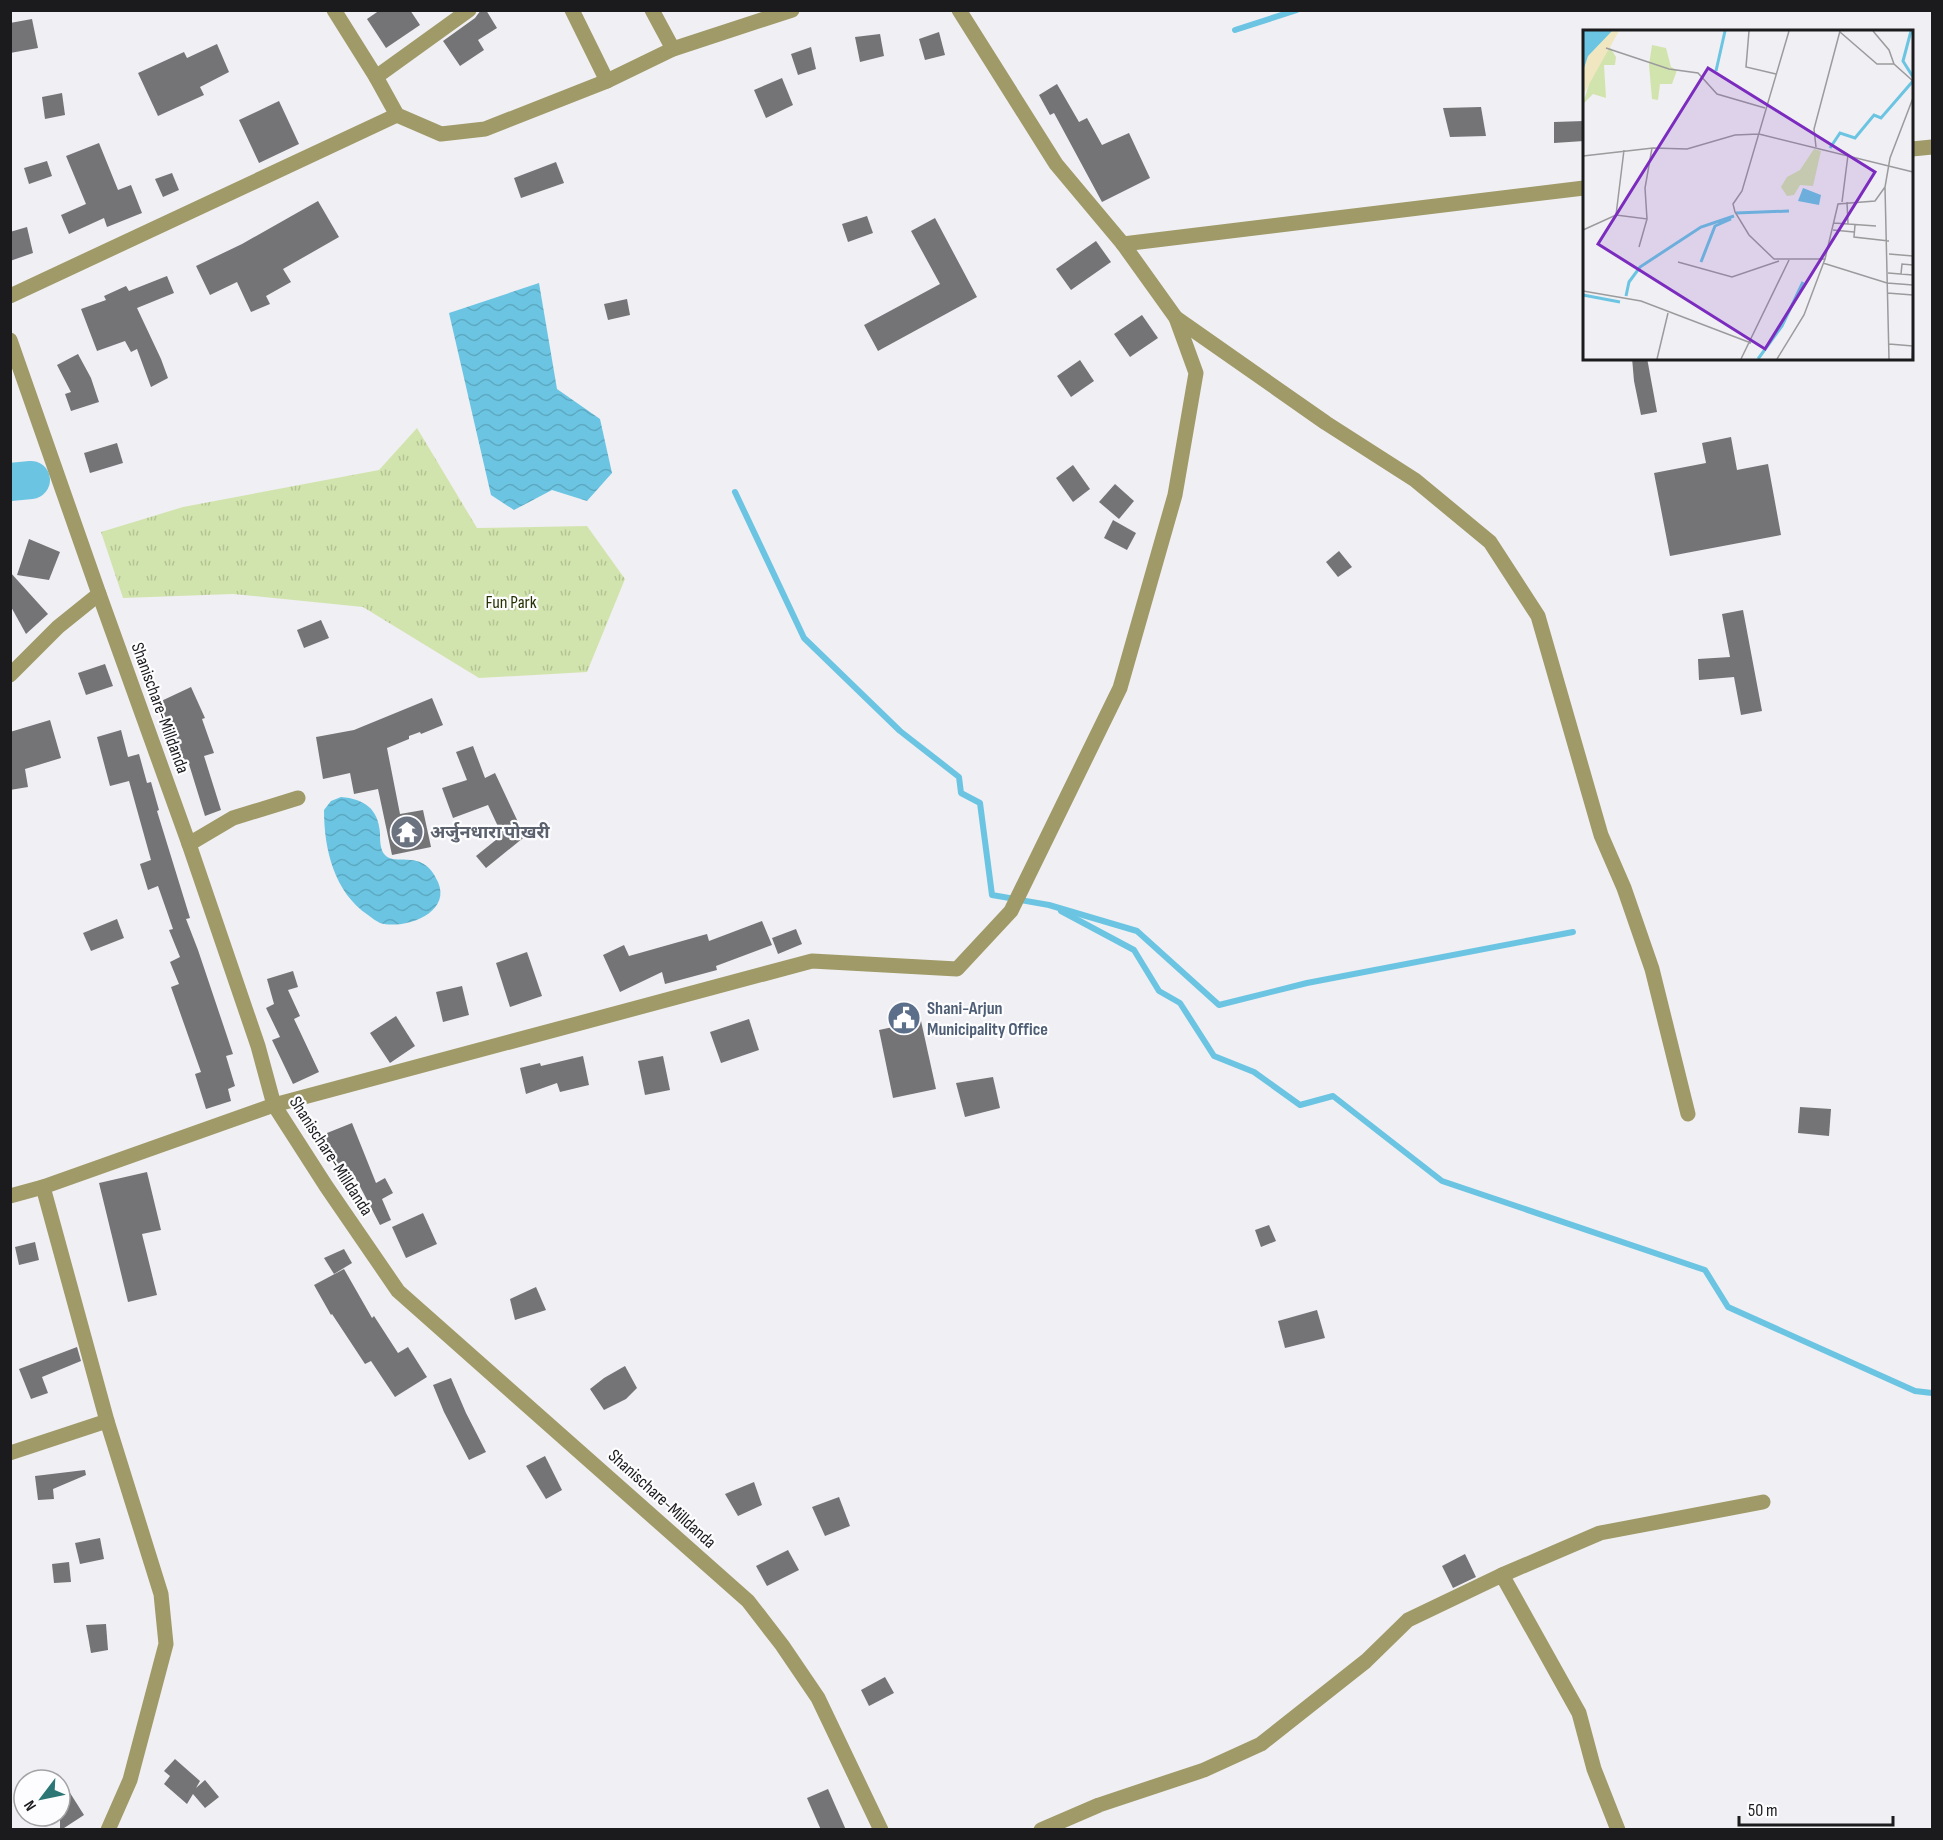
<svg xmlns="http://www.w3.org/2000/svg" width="1943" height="1840" viewBox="0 0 1943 1840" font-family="'Sofia Sans Condensed','Noto Sans Devanagari',sans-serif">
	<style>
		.grass { fill: url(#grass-tufts) }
		.water { fill: url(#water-waves) }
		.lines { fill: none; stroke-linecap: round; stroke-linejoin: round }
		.stream { stroke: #6bc5e2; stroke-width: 6 }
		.river { stroke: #6bc5e2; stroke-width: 38 }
		.building { fill: #747477 }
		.minor { stroke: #9f9a67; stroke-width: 15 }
		.labels { text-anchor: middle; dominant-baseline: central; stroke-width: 4.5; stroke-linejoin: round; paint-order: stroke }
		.park-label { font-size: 18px; fill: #253200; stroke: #fdfdff }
		.street-label { font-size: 18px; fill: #1b1a1c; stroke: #fdfdff }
		.worship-label { font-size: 18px; font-weight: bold; fill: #5b616d; stroke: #fdfdff; text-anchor: start }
		.service-label { font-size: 18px; font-weight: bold; fill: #4e5e75; stroke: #fdfdff; text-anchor: start }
		.inset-river { fill: none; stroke: #6bc5e2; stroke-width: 3 }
		.inset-road { fill: none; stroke: #9b9a9d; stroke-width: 1.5 }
		.view { fill: #7b2cbf; fill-opacity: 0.15; stroke: #7b2cbf; stroke-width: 3 }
		.inset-edge { fill: none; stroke: #1b1a1c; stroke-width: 3 }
	</style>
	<defs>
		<pattern id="grass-tufts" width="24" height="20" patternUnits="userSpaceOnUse" patternTransform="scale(1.5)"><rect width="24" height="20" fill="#d2e4ad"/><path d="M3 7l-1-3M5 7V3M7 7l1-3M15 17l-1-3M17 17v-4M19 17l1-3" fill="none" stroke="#b4c394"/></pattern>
		<pattern id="water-waves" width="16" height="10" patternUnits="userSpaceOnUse" patternTransform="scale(1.5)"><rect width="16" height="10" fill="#6bc5e2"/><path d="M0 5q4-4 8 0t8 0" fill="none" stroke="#5ca9c1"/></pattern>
	</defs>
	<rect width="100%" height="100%" fill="#f0eff3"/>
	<path class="grass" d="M417,428L477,528L587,526L625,579L587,672L479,678L363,607L233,594L123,598L101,532L183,507L379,470Z"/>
	<g class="water">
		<path d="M539,283L557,389L600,419L612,473L587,501L552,490L514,510L491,495L449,313Z"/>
		<path d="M341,797C364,799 378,808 380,833C380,840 380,850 385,855C396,867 423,847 438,882C452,914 403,930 380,923C376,921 372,918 368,915C334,892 324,849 324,810L331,801Z"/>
	</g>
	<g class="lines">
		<g class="stream">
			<path d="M1235,30L1297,10"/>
			<path d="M735,492L804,638L900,731L959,777L961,793L980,803L992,895L1049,905L1137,931L1219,1005L1307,983L1573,932"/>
			<path d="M1061,911L1134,950L1159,991L1180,1003L1214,1056L1254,1072L1300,1105L1333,1096L1442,1181L1705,1270L1728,1307L1915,1391L1932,1393"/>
		</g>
		<path class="river" d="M10,482L31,480"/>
	</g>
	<g class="building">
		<path d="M380,10H410L420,25L386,48L367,19Z"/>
		<path d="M481,10H486L497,28L478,40L484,50L460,66L443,41L475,18Z"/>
		<path d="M32,19L38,48L10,53V23Z"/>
		<path d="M939,32L945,55L925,60L919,39Z"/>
		<path d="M880,34L884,56L860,62L855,37Z"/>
		<path d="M217,44L229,72L200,87L204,95L158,116L138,73L184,52L187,58Z"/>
		<path d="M811,47L816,69L798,75L791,54Z"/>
		<path d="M782,78L793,105L766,118L754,90Z"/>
		<path d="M1057,84L1079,122L1087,118L1102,145L1129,133L1150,178L1102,202L1054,113L1050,115L1039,95Z"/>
		<path d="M62,93L65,115L45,119L42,97Z"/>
		<path d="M279,101L299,144L259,163L239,120Z"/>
		<path d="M1481,107L1486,136L1450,137L1443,108Z"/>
		<path d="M1584,121V141L1554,143V122Z"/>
		<path d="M99,143L118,190L131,185L142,213L107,227L104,218L69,234L61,215L86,204L66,156Z"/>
		<path d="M47,161L52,176L29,184L24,168Z"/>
		<path d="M556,162L564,183L521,198L514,178Z"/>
		<path d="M172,173L179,190L163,197L155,179Z"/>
		<path d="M318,201L339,237L283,269L291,282L266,296L270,304L251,312L237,282L210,295L196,266L242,244Z"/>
		<path d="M867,216L873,233L848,242L842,224Z"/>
		<path d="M935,218L977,297L878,351L864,325L940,284L911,231Z"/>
		<path d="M27,227L33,253L10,261V232Z"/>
		<path d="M1096,241L1111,262L1071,290L1056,269Z"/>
		<path d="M167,276L174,293L137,308L161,359L168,378L151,387L137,349L131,352L125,341L97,351L81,309L106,300L104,296L126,286L129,291Z"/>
		<path d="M627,299L630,315L608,320L604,304Z"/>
		<path d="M1142,315L1158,338L1130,357L1114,334Z"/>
		<path d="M78,354L91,378L99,402L71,411L65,394L71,392L57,365Z"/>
		<path d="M1632,358H1647L1657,412L1641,415L1634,381Z"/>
		<path d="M1080,360L1094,381L1071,397L1057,376Z"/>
		<path d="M1731,437L1737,470L1768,464L1781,535L1670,556L1654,473L1706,463L1702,443Z"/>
		<path d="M117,443L123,463L90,473L84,453Z"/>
		<path d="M1073,465L1090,489L1073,502L1056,478Z"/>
		<path d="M1115,484L1134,501L1119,519L1099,502Z"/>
		<path d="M1113,520L1136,533L1127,550L1104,538Z"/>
		<path d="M29,539L60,552L49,580L17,575Z"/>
		<path d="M1339,551L1352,567L1338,577L1326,562Z"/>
		<path d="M10,572L48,614L26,634L10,605Z"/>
		<path d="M1743,610L1762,711L1741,715L1734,677L1699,680L1698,659L1730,657L1722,614Z"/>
		<path d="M321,620L329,638L304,648L297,630Z"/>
		<path d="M105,664L113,686L86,695L78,673Z"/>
		<path d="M191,687L205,718L202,719L214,753L204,756L221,810L205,816L188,761L183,763L175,739L157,703Z"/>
		<path d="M432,698L443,725L421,734L420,732L409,736V739L387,748L400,814L423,810L431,847L392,855L378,789L354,794L350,773L323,779L316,737L354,730Z"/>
		<path d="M50,720L61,758L25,769L28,787L10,790V732Z"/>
		<path d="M121,730L128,757L139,754L147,783L151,782L159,810L157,811L190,918L186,919L198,950L233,1054L226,1056L235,1086L228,1089L231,1101L206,1109L195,1074L201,1072L171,987L179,984L170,962L180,957L169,930L173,929L158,886L148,890L140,864L151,860L129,781L110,786L97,737Z"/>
		<path d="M473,746L485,778L495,773L518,822L528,834L486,868L476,856L502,835L488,805L453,818L442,788L467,780L456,752Z"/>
		<path d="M117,919L124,938L91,951L83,933Z"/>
		<path d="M762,921L772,945L716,966L717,970L665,984L662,972L620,992L603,955L624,945L629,956L707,934L709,941Z"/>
		<path d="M796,929L802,944L778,954L772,938Z"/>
		<path d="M527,952L542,996L510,1007L496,963Z"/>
		<path d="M293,971L298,987L288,990L300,1016L294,1019L319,1072L293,1084L272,1040L280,1037L266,1008L274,1004L267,979Z"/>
		<path d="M462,986L469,1015L443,1022L436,992Z"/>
		<path d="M396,1016L415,1046L390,1063L370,1033Z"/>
		<path d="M749,1019L759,1050L721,1063L710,1032Z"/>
		<path d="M921,1021L936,1089L893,1098L879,1030Z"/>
		<path d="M583,1056L589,1085L560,1092L557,1083L526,1094L520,1068L540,1063L541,1066Z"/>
		<path d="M663,1056L670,1090L645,1095L638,1061Z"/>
		<path d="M993,1077L1000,1108L965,1117L956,1083Z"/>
		<path d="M1800,1107L1831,1109L1829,1136L1798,1133Z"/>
		<path d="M352,1123L376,1183L385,1178L393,1193L382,1199L391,1220L380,1225L352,1171L338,1177L322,1135Z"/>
		<path d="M147,1172L161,1230L142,1234L157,1295L128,1302L99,1183Z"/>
		<path d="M423,1213L437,1244L406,1258L392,1227Z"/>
		<path d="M1269,1225L1276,1241L1261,1247L1255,1230Z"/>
		<path d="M35,1242L39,1260L19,1265L15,1247Z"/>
		<path d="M344,1249L352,1263L334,1274L324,1258Z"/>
		<path d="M344,1269L372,1318L374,1316L398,1353L408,1347L427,1377L395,1397L371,1361L365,1364L332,1314L331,1315L314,1285Z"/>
		<path d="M536,1287L546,1310L515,1320L510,1299Z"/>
		<path d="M1317,1310L1325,1338L1285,1348L1278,1321Z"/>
		<path d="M77,1347L81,1361L42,1377L48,1393L31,1399L19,1369Z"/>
		<path d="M625,1366L637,1388L626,1399L604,1410L590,1389L604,1378Z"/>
		<path d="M451,1378L466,1413L486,1452L469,1460L444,1412L433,1385Z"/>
		<path d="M545,1456L562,1490L546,1499L526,1466Z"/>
		<path d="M85,1470L86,1475L53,1489L54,1499L38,1500L35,1476Z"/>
		<path d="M754,1482L762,1505L738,1516L725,1494Z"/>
		<path d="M839,1497L850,1526L825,1536L812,1507Z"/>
		<path d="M100,1538L104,1559L80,1564L75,1543Z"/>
		<path d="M788,1550L799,1570L767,1586L756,1566Z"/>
		<path d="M1465,1554L1476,1577L1453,1588L1442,1566Z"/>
		<path d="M69,1562L71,1582L54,1583L52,1564Z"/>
		<path d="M106,1624L108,1650L91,1653L86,1625Z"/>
		<path d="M885,1677L894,1693L869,1706L861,1690Z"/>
		<path d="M175,1759L200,1781L196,1788L205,1780L219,1797L205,1808L193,1794L187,1804L164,1784L170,1776L164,1771Z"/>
		<path d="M60,1777L84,1815L61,1830H60Z"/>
		<path d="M828,1789L846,1830H821L807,1798Z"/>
	</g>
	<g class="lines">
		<g class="minor">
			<path d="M334,10L376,77L397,115L441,134L485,129L607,81L673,49L792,10"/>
			<path d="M572,10L607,81"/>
			<path d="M652,10L673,49"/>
			<path d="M376,77L469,10"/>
			<path d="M1912,149L1932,147"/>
			<path d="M1123,244L1584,188"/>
			<path d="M10,296L397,115"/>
			<path d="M1176,318L1326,423L1415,480L1490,542L1538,616L1601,835L1624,888L1652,969L1688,1114"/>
			<path d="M10,340L99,594L189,844L258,1046L274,1105L326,1186L398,1291L748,1601L782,1645L818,1698L881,1830"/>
			<path d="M10,675L58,627L99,594"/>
			<path d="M189,844L233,818L298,798"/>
			<path d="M43,1187L107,1421L161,1594L166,1644L130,1780L108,1830"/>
			<path d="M10,1196L43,1187L274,1105L812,961L957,969L1011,911L1120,688L1175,495L1196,373L1176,318L1123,244L1056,164L959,10"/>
			<path d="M10,1453L107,1421"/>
			<path d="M1502,1575L1600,1533L1763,1502"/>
			<path d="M1041,1830L1099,1805L1204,1770L1261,1744L1366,1661L1408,1620L1502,1575L1579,1713L1594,1769L1618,1830"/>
		</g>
	</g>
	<defs>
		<symbol id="temple-disc" viewBox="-11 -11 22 22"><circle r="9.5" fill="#6b7280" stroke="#fdfdff"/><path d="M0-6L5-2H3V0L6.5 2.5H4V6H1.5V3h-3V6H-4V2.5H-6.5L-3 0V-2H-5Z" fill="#fff"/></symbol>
		<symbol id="civic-disc" viewBox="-11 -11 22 22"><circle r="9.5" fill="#5c6f8a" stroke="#fdfdff"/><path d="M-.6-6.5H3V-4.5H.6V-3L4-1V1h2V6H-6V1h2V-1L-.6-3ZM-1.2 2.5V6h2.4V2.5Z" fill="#fff"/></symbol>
	</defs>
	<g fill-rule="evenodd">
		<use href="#temple-disc" x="388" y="813" width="38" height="38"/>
		<use href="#civic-disc" x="885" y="999" width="38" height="38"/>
	</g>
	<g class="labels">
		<g class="park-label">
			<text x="511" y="602">Fun Park</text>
		</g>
		<g class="street-label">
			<text transform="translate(160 708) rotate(70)">Shanischare-Milldanda</text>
			<text transform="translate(331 1156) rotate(57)">Shanischare-Milldanda</text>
			<text transform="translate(662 1499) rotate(42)">Shanischare-Milldanda</text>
		</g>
		<g class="worship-label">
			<text x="430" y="832">अर्जुनधारा पोखरी</text>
		</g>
		<g class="service-label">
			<text x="927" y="1008">Shani-Arjun<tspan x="927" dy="21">Municipality Office</tspan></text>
		</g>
	</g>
	<g transform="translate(1583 30)">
		<rect width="330" height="330" fill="#f0eff3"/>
		<path d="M231,119L238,121L230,156L217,155L211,165L204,166L198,157L204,147L217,140Z" fill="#d2e4ad"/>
		<path d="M69,15L83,18L88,37L94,40L89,54H77L75,70L69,69L66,35ZM26,16L33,27L32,35H21L23,68L10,64L0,74L8,47Z" fill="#d2e4ad"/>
		<path d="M0,1H36L0,65Z" fill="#f0e7c1"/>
		<path d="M0,1H29L5,26L0,41ZM220,158L238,165L236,175L215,171Z" fill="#6bc5e2"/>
		<path class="inset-river" d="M328,1L320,31L330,47M133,41L142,1M247,118L257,103L272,108L291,85L298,88L330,51M153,183L206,181M118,232L132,196L148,189M0,265L37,272M43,266L46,252L57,237L118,197L151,186M175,329L199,296L220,252"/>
		<path class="inset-road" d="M166,1L163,37L193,44M206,1L159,161L150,174L152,182L166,205L191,229H242L255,174L292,171L302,157M290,1L306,20L311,34L330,51M257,2L294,34H311M23,18L86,39L115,43L134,64L182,78M233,117L231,99L257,1M0,126L70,118L104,119L152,105L176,104L330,142M259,172L265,125M264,172L265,194M33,185L41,120M251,193L293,196M272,195L271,207L306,211M0,200L33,185L64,189L62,158L69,118M250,200L271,202M56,217L64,189M306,224L330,226M95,232L149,247L196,231M240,233L304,253L330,255M305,243L330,245M318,244L319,234L330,235M0,261L58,271L168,313M304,263L330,265M306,314L330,316M74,329L85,283M158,329L206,230M194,329L221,285L242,229M306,329L302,157L307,128L330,68M329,329L330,309"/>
		<path class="view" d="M125,38L292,142L182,319L15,214Z"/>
		<rect width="330" height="330" class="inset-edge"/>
	</g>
	<rect width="1943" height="1840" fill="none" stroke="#1b1a1c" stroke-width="24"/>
	<g transform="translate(42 1798) rotate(238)"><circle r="28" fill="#fdfdff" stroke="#a3a2a4" stroke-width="1.5"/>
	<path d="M0-4.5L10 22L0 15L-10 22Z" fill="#2c7675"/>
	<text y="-9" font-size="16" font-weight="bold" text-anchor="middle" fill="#1b1a1c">N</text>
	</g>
	<path d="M1739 1816v9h154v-9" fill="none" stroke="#1b1a1c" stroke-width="3"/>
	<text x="1748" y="1816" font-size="18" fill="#1b1a1c" stroke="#fdfdff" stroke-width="4.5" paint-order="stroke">50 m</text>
</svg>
